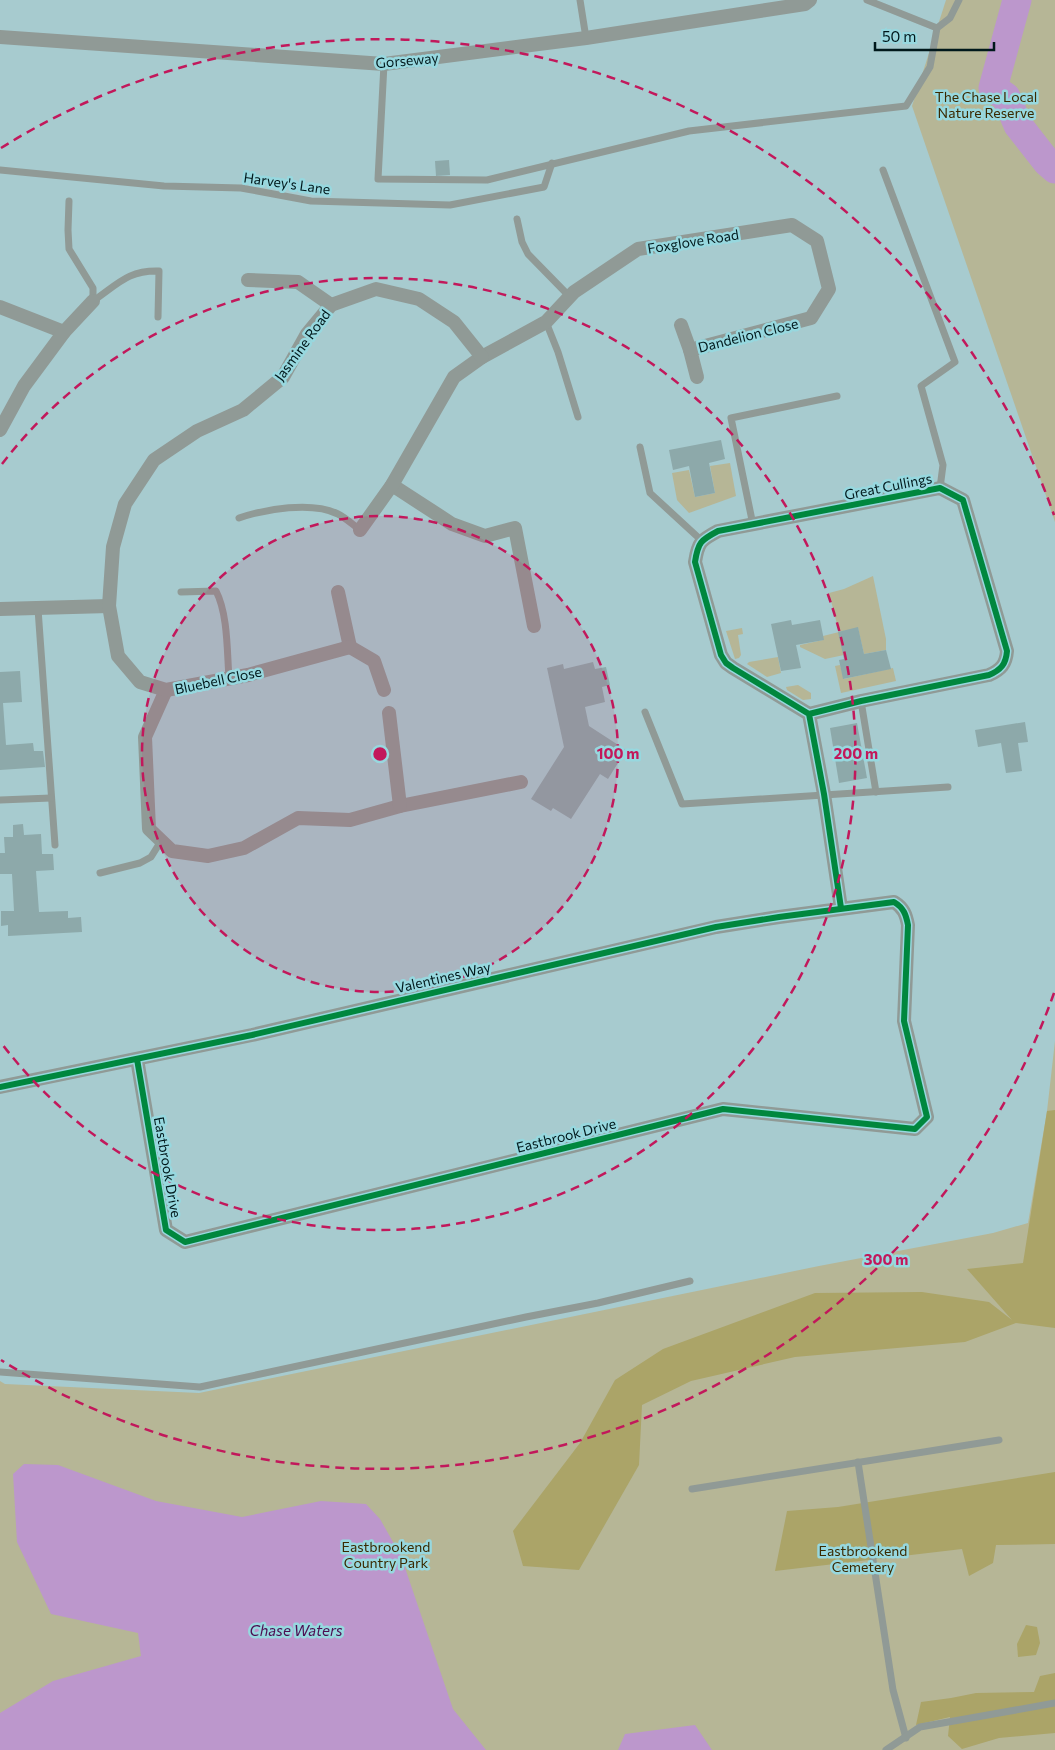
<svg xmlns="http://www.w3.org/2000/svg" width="1055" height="1750" viewBox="0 0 1055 1750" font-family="Commissioner,sans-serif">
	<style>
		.green { fill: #b6b696 }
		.forest { fill: #aba468 }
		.water { fill: #bc97cc }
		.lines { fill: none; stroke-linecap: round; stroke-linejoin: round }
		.river { stroke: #bc97cc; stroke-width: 29 }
		.building { fill: #8da9aa }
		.lane { stroke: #909a96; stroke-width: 7 }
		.street { stroke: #909a96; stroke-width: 14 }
		.cycleway-casing { stroke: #97d8df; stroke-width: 9 }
		.cycleway { stroke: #00873e; stroke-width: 6 }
		.ring { fill: none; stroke: #c2185b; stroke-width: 2.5; stroke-dasharray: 9 6 }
		.labels { text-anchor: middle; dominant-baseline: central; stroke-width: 5; stroke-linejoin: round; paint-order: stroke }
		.street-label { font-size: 14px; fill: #00181b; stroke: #97d8df }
		.park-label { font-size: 14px; fill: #3a2900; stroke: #97d8df }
		.water-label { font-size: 15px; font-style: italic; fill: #4d0e52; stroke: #97d8df }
		.centre { fill: #c2185b; stroke: #97d8df; stroke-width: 2.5 }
		.ring-label { font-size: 15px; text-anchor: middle; font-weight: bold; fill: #c2185b; stroke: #97d8df; stroke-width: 5; stroke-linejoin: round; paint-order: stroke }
	</style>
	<rect width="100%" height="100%" fill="#a7cbcf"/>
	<g class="green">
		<path d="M946,0H1055V522L912,106Z"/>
		<path d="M730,463L736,496L689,513L677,500L672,473L689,470L695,497L715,493L710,466Z"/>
		<path d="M873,576L886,639V650L864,654L858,628L839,632L829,593L844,589Z"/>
		<path d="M742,628L743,634L738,635L741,655L739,658L735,659L726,631Z"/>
		<path d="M839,632L844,655L825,659L800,647V645L823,640V636Z"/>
		<path d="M778,657L781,673L767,677L747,664L749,662Z"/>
		<path d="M840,665L844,679L893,668L896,681L841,693L835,666Z"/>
		<path d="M798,685L811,693V699L803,700L787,690L786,687Z"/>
		<path d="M1055,1041V1750H0V1381L5,1384L199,1393L819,1266L993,1233L1028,1223L1047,1111Z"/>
	</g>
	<g class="forest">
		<path d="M1055,1110V1328L1016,1323L965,1342L795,1357L691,1381L642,1405L639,1465L579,1570L523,1566L513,1531L580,1443L615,1380L663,1349L815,1293L922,1292L989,1302L1012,1320L967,1269L1023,1263L1047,1111Z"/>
		<path d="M1055,1472V1544L996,1545L993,1563L969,1576L962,1549L775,1571L787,1511L838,1507Z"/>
		<path d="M1026,1625L1037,1627L1040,1643L1036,1655L1018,1657L1017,1644Z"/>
		<path d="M1055,1673V1733L999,1738L962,1749L948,1736L950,1717L916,1725L921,1702L951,1698L976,1693L1034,1692L1040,1676Z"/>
	</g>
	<g class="water">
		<path d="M24,1464L58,1465L156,1501L242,1517L321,1501L366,1504L380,1519L401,1556L453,1709L486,1750H0V1713L53,1681L141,1656L138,1633L51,1614L17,1542L13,1474Z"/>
		<path d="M695,1725L712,1750H618L625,1734Z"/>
	</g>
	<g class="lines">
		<path class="river" d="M1017,0L993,88L1006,97L1018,125L1047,162L1055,169"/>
	</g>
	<g class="building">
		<path d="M449,160L450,175L436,176L435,161Z"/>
		<path d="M721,440L725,459L709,463L715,493L695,497L689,466L673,470L669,450Z"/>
		<path d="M791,620L792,625L820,620L824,640L796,645L801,668L781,671L771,624Z"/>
		<path d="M858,627L864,654L886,650L891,669L843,679L839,660L844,659L838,632Z"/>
		<path d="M593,662L595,669L606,667L610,685L602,687L605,702L585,707L589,726L626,750L608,779L600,774L571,819L553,808L551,811L531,799L564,747L547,668L563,664L564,669Z"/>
		<path d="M20,671L22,702L3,703L6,745L33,743L34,751H43L45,767L0,770V672Z"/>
		<path d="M1025,722L1028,742L1018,743L1022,771L1006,773L1001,743L978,747L975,730Z"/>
		<path d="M857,723L867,778L839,783L830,728Z"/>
		<path d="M23,824L24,835L41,834L42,854H53L54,870L36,871L39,912L68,911V918L81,917L82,932L8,936V925L1,926V911H14L12,874H0V853H5L4,837H13V825Z"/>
	</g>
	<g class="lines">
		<g class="lane">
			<path d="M580,0L586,38"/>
			<path d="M867,0L937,28"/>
			<path d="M384,64L378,179L487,180L689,131L906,106L930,67L937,28L950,18L959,0"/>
			<path d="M0,170L164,186L241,188L311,201L450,205L544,187L552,163"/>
			<path d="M883,170L955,362L921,386L943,465L940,488"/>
			<path d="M69,201L68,230L69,249L93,288V301"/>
			<path d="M517,219L522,242L528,254L570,297"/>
			<path d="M93,301C118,284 128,270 159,271L158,317"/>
			<path d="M546,322L558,352L578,417"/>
			<path d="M640,447L650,493L701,540"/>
			<path d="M239,518C265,509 312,501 338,514C346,518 353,525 360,530"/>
			<path d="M753,525L731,418L837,396"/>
			<path d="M181,592L216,591C228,614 227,652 229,678"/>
			<path d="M38,609L55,845"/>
			<path d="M861,701L876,792"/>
			<path d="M645,712L682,804L948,787"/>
			<path d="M0,800L51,798"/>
			<path d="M100,873L140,863L151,857L161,841"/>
			<path d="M0,1372L200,1387L526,1317L598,1303L690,1281"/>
			<path d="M858,1462L893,1690L906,1738"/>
			<path d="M692,1489L999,1440"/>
			<path d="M886,1750L920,1727L1055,1703"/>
		</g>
		<g class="street">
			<path d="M0,37L384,64L586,38L805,4L810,0"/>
			<path d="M248,280L298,282L331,305"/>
			<path d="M0,307L64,332"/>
			<path d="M681,325L690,350L697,377"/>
			<path d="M0,430L24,386L64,332L93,301"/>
			<path d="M392,485L452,524L485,536L515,528L534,626"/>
			<path d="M360,530L392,485L454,377L482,357L546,322L574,292L638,249L792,225L817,241L829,289L811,318L690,350"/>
			<path d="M338,592L350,647"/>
			<path d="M0,609L109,606"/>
			<path d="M166,690L145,737L149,829L172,851L208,856L244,848L298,818L350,820L400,806L521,782"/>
			<path d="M384,690L374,661L350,647L248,675L166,690L140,682L118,656L109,606L113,547L125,504L154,460L197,431L243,410L283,377L307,334L331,305L376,289L419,299L454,322L482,357"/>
			<path d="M389,713L400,806"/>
			<path d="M809,714L861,701L989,675C1001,670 1006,664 1007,651L963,500L940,488L718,531C701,540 698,542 695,562L721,655L726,663L733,668L809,714L824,794L841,908"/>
			<path d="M0,1087L252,1035L716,927L779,917L894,902C904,908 906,915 908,925L904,1021L927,1117L915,1129L723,1109L185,1242L166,1230L137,1059"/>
		</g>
		<defs>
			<g id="cycleway">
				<path d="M809,714L861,701L989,675C1001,670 1006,664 1007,651L963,500L940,488L718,531C701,540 698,542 695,562L721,655L726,663L733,668L809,714L824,794L841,908"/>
				<path d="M0,1087L252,1035L716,927L779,917L894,902C904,908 906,915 908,925L904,1021L927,1117L915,1129L723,1109L185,1242L166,1230L137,1059"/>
			</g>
		</defs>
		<use href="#cycleway" class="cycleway-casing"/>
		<use href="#cycleway" class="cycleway"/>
	</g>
	<circle cx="380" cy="754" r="238" fill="#c2185b" fill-opacity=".12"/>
	<g class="ring">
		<circle cx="380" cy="754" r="238"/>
		<path d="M2 464A476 476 0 1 1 2 1044"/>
		<path d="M1054 993A715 715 0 0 1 1 1360M1 148A715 715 0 0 1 1054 515"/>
	</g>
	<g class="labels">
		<g class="street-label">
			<text transform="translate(407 60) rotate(-5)">Gorseway</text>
			<text transform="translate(287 183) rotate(8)">Harvey's Lane</text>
			<text transform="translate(693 241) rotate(-9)">Foxglove Road</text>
			<text transform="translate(748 335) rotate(-14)">Dandelion Close</text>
			<text transform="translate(302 345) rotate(-54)">Jasmine Road</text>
			<text transform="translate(888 486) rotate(-11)">Great Cullings</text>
			<text transform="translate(218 680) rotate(-12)">Bluebell Close</text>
			<text transform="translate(443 977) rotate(-13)">Valentines Way</text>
			<text transform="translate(566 1135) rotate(-14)">Eastbrook Drive</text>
			<text transform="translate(168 1167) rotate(80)">Eastbrook Drive</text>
		</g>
		<g class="park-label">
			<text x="986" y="96">The Chase Local<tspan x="986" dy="16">Nature Reserve</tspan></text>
			<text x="386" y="1546">Eastbrookend<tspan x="386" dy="16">Country Park</tspan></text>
			<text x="863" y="1550">Eastbrookend<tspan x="863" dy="16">Cemetery</tspan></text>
		</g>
		<g class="water-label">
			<text x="296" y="1630">Chase Waters</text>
		</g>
	</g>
	<circle cx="380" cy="754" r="8" class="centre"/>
	<g class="ring-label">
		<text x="618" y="759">100 m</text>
		<text x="856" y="759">200 m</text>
		<text x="886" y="1265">300 m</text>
	</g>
	<path d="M875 42v8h119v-8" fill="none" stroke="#00181b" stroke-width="2.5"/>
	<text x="882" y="42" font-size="15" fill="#00181b" stroke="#97d8df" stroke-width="4" paint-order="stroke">50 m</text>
</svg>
